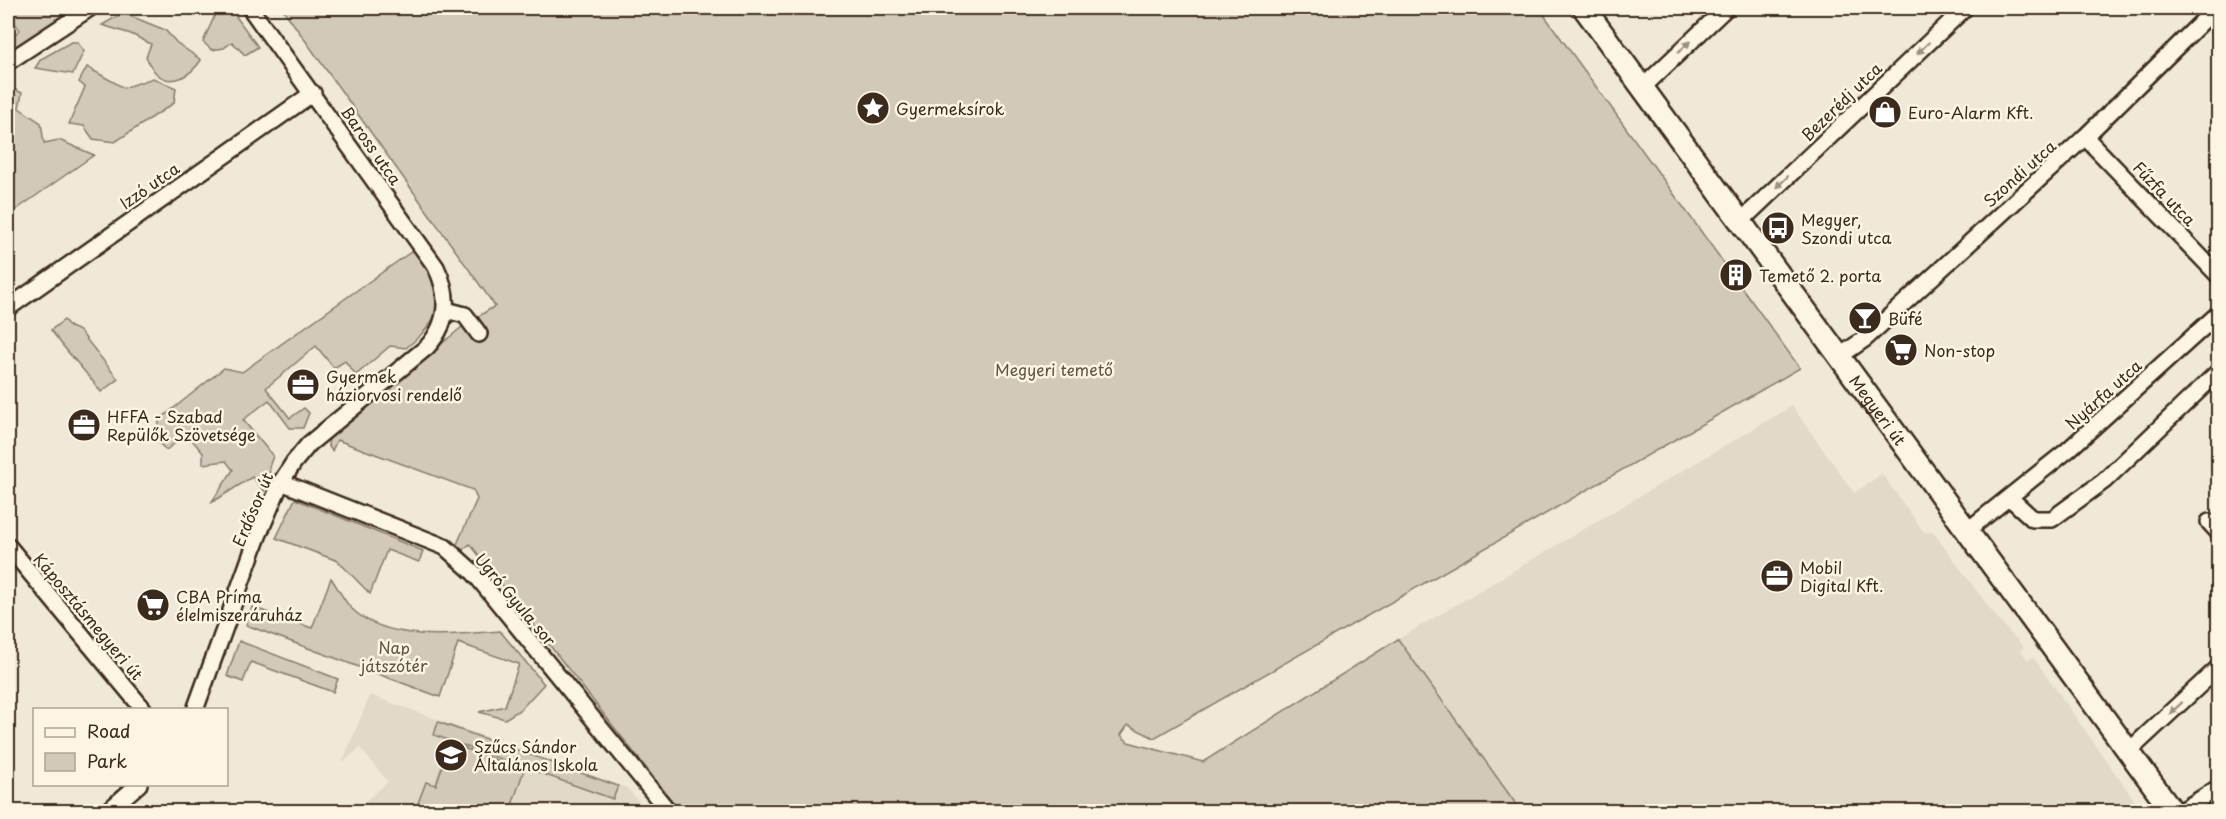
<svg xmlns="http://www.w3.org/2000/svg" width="2226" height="819" viewBox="0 0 2226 819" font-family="'Playpen Sans',sans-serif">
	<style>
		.built { fill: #e1d9c9 }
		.green { fill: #d2c9ba; stroke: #867a6c; stroke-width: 1.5 }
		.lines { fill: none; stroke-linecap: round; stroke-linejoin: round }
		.street-casing { stroke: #3b2a1e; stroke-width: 20 }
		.secondary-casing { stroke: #3b2a1e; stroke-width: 26 }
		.street { stroke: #fcf5e5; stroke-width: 15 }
		.secondary { stroke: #fcf5e5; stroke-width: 21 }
		.oneway { fill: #9c9082 }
		.labels { text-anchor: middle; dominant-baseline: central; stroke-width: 5; stroke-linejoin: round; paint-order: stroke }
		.street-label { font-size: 16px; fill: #3b2a1e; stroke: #fcf5e5 }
		.poi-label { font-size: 16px; fill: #3b2a1e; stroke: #fcf5e5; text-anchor: start }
		.park-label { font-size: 16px; fill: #615245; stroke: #fcf5e5 }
	</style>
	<rect width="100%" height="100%" fill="#f0e9d9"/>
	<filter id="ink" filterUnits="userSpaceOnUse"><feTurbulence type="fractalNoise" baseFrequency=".0167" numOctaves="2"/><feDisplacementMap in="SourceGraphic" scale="12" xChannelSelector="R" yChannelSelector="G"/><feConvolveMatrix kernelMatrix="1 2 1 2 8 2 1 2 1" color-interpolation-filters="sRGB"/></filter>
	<g filter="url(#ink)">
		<g class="built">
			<path d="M1792,406L1854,493L1882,474L1924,532H1933L2000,622L2024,647L2021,651L2028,660L2033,657L2142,811H1521L1398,639Z"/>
			<path d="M370,695L627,788L647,811H359L357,808L388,782L360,748L342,763Z"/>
		</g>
		<g class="green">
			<path d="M8,8H82L8,57V40L20,30L8,14Z"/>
			<path d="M218,8H230L258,47L245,55L232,42L224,48L212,50L203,42Z"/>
			<path d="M282,8H1539L1800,368L1154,738L1128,725L1121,735L1128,742L1203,762L1398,639L1521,811H680L470,544L461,551L457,544L477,499L473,490L337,440L332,451L328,445L329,438L463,326L495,306Z"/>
			<path d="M123,13L165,30L177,43L201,60C192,74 173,88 157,74C152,70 149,62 146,57L151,44L131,34L102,25Z"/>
			<path d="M71,42H77L84,51L73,74L35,68L41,59Z"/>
			<path d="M87,67L124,88L153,78L176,88L174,103L115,142L93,139L84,126L69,124L85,87L79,82Z"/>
			<path d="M8,86L22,93L19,108L41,123L44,143L59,140L94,155L10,214L8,213V151L17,129L8,122Z"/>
			<path d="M415,249C445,291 450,313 406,348L390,346L356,375L345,361L334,368L316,346L266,388L290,418L304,408L309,413L303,428H290L269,400L243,420L273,456L269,467L271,479L264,491L252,477L211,503L233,470L226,461L203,464V453L187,434L166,450L158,442L159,420L224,368L242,372Z"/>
			<path d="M64,320L70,327L80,331L118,379L101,392C85,370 67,353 51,330Z"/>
			<path d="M295,499L423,551L419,562L387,550L370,594L338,561L276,538Z"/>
			<path d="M331,578C338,588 344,601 352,609C388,643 456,635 500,631L544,684L521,709L505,719L479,712L505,706L519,664L458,643L440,697L246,625L252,607L312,628Z"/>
			<path d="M239,641L338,679L333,692L251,662L243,682L227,676Z"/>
			<path d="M438,722L618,786L613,799L434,735Z"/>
			<path d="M450,743L524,770L510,811H415L426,782L436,785Z"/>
		</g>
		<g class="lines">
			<defs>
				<g id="street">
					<path d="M8,62L90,8"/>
					<path d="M1643,87L1726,8"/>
					<path d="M2085,137L2218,275"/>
					<path d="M1741,221L1965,8"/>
					<path d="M8,308L313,93"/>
					<path d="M446,310L465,315L479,334"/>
					<path d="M1840,356L1866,338L2085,137L2216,8"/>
					<path d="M281,482L445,547L474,573L669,812"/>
					<path d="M2010,498L2033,519H2052L2104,481L2218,372"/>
					<path d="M2209,522L2218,532"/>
					<path d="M1968,530L2068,450L2218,314"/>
					<path d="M8,546L144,710"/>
					<path d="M195,710L258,536L281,482L294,462L309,444L427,347C449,323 450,296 436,267L250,8"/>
					<path d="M2129,751L2218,668"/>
					<path d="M107,812L139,784"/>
					<path d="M2180,812L2218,788"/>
				</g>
				<g id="secondary">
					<path id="s1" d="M1584,8L2173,812"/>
				</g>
			</defs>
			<use href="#street" class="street-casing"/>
			<use href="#secondary" class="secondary-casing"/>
			<use href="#street" class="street"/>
			<use href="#secondary" class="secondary"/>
		</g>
		<defs><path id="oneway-solid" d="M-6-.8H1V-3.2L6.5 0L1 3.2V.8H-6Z" transform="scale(1.5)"/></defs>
		<g class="oneway">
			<use href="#oneway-solid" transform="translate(1684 47) rotate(-43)"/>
			<use href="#oneway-solid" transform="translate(1923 48) rotate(136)"/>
			<use href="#oneway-solid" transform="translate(1782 182) rotate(136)"/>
			<use href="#oneway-solid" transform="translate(2176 708) rotate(137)"/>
		</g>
	</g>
	<defs>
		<symbol id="sight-disc" viewBox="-11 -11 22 22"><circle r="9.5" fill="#3b2a1e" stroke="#fcf5e5"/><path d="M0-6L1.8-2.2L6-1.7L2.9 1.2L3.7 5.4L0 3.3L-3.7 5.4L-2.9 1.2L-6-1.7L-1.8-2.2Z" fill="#fff"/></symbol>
		<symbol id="shop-disc" viewBox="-11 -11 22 22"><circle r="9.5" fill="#3b2a1e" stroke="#fcf5e5"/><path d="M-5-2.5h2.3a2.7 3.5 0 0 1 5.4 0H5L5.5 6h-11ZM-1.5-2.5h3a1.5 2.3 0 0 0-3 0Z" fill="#fff"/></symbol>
		<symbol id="bus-disc" viewBox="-11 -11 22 22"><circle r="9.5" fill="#3b2a1e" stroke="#fcf5e5"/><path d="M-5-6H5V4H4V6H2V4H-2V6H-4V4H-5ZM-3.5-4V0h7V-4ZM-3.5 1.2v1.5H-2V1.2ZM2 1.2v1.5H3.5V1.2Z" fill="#fff"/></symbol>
		<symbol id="building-disc" viewBox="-11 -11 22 22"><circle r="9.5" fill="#3b2a1e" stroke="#fcf5e5"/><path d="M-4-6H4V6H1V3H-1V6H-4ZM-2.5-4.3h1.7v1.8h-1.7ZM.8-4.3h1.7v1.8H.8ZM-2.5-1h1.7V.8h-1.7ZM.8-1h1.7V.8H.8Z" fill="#fff"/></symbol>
		<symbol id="bar-disc" viewBox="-11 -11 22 22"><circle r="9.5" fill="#3b2a1e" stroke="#fcf5e5"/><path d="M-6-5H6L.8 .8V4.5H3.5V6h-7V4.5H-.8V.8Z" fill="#fff"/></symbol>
		<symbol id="supermarket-disc" viewBox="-11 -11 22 22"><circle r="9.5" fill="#3b2a1e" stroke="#fcf5e5"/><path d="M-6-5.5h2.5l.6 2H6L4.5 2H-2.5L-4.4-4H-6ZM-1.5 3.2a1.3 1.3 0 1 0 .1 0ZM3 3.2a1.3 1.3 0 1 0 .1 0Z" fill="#fff"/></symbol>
		<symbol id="office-disc" viewBox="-11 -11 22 22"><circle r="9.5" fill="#3b2a1e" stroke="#fcf5e5"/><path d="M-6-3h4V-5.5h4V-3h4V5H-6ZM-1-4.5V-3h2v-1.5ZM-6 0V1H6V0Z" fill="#fff"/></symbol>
		<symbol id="school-disc" viewBox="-11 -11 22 22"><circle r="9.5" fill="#3b2a1e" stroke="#fcf5e5"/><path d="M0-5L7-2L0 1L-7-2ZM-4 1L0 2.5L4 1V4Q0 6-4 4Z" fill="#fff"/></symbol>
	</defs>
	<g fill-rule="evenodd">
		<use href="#sight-disc" x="854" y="89" width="38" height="38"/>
		<use href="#shop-disc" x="1866" y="93" width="38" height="38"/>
		<use href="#bus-disc" x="1759" y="209" width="38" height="38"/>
		<use href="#building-disc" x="1717" y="256" width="38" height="38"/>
		<use href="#bar-disc" x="1846" y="299" width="38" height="38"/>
		<use href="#supermarket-disc" x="1882" y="331" width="38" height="38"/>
		<use href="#office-disc" x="284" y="366" width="38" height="38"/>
		<use href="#office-disc" x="65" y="406" width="38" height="38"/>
		<use href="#office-disc" x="1758" y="557" width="38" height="38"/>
		<use href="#supermarket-disc" x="134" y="586" width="38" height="38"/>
		<use href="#school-disc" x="432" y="736" width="38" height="38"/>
	</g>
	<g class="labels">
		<g class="street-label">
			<text transform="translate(1841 101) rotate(-44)">Bezerédj utca</text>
			<text transform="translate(372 145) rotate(55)">Baross utca</text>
			<text transform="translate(2019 173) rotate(-42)">Szondi utca</text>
			<text transform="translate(149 185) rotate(-35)">Izzó utca</text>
			<text transform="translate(2165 193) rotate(46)">Fűzfa utca</text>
			<text transform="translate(2103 394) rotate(-42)">Nyárfa utca</text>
			<text stroke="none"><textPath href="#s1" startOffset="498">Megyeri út</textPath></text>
			<text transform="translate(252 509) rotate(-67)">Erdősor út</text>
			<text transform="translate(516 599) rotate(50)">Ugró Gyula sor</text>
			<text transform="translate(89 616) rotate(50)">Káposztásmegyeri út</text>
		</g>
		<g class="poi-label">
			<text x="896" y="108">Gyermeksírok</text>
			<text x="1908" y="112">Euro-Alarm Kft.</text>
			<text x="1801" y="219">Megyer,<tspan x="1801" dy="18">Szondi utca</tspan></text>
			<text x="1759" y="275">Temető 2. porta</text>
			<text x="1888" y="318">Büfé</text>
			<text x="1924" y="350">Non-stop</text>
			<text x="326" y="376">Gyermek<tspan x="326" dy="18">háziorvosi rendelő</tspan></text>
			<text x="107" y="416">HFFA - Szabad<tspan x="107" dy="18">Repülők Szövetsége</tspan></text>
			<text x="1800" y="567">Mobil<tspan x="1800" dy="18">Digital Kft.</tspan></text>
			<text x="176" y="596">CBA Príma<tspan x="176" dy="18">élelmiszeráruház</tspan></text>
			<text x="474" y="746">Szűcs Sándor<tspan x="474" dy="18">Általános Iskola</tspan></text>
		</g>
		<g class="park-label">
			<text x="1054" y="369">Megyeri temető</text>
			<text x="394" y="647">Nap<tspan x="394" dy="18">játszótér</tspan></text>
		</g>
	</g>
	<rect width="2226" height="819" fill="none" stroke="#fcf5e5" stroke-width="30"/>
	<rect x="15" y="15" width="2196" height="789" fill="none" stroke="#3b2a1e" stroke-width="2" filter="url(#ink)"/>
	<rect x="33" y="708" width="195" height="78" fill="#fcf5e5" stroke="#afa495" stroke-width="1.5"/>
	<rect x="45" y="728" width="30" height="9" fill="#fcf5e5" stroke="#afa495" stroke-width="1.5"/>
	<text x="87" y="738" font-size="18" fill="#3b2a1e">Road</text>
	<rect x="45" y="753" width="30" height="18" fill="#d2c9ba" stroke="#afa495" stroke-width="1.5"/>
	<text x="87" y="768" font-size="18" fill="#3b2a1e">Park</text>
</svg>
